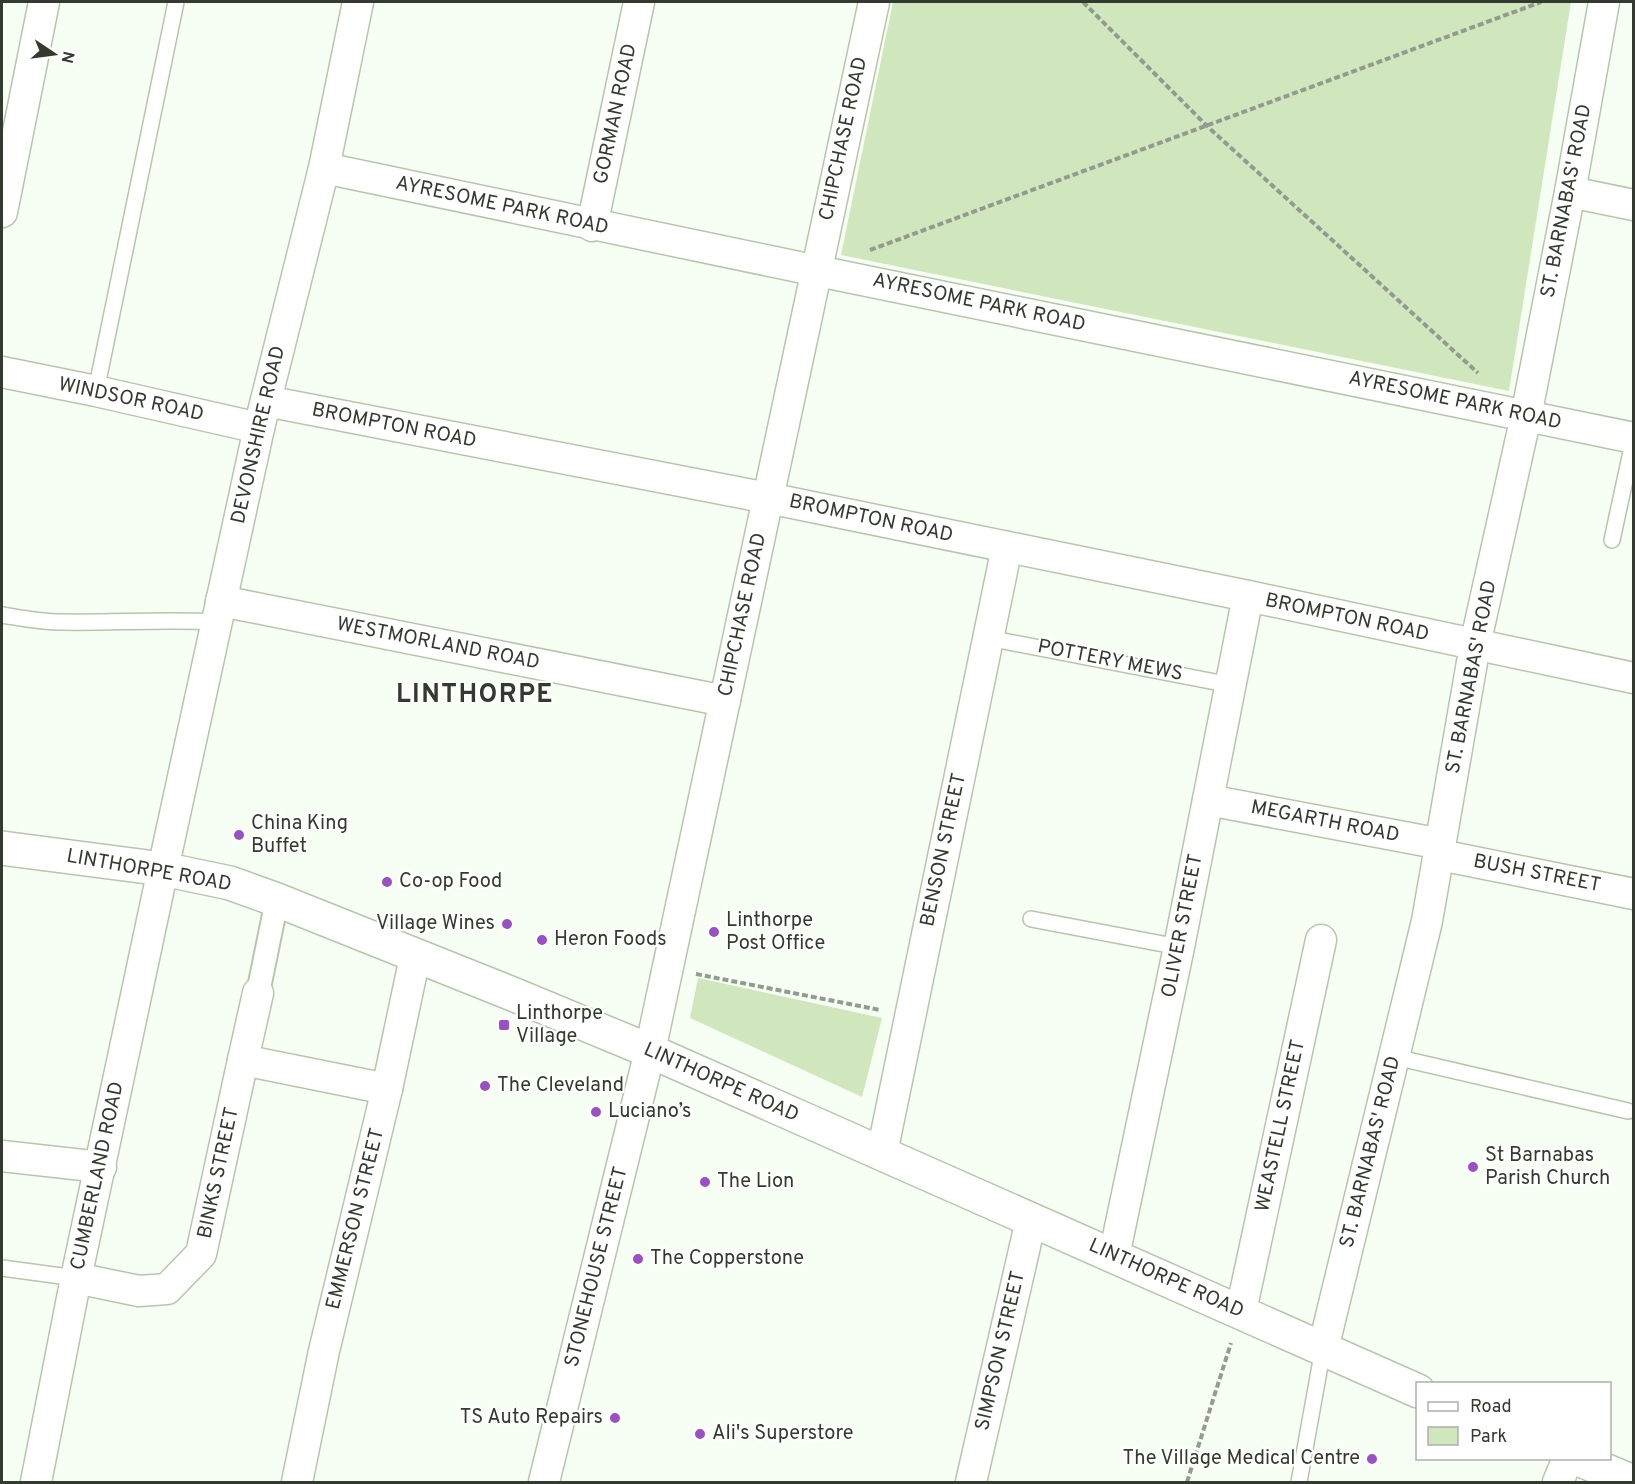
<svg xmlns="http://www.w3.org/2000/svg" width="1635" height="1484" viewBox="0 0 1635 1484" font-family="Overpass,sans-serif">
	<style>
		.green { fill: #d0e7bd }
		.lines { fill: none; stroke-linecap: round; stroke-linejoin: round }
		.service-casing { stroke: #b7c6ab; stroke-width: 18 }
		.pedestrian-casing { stroke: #b7c6ab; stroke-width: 26 }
		.minor-casing { stroke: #b7c6ab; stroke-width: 33 }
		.tertiary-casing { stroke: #b7c6ab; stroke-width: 36 }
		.path { stroke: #939a8f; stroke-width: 4; stroke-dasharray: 6 3; stroke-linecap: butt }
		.service { stroke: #fff; stroke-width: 15 }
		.pedestrian { stroke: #fff; stroke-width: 22 }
		.minor { stroke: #fff; stroke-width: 30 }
		.tertiary { stroke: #fff; stroke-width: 33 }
		.poi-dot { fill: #9950c2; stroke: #fff; stroke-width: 2 }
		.labels { text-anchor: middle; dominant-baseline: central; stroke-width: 4.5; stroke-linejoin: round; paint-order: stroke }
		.street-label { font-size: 20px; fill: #333a2f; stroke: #fff }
		.poi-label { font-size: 20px; fill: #333a2f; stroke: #fff; text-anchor: start }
		.district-label { font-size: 26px; font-weight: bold; letter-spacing: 1.5px; fill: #333a2f; stroke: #fff }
	</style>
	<rect width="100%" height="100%" fill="#f7fef3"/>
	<g class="green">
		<path d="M893,2H1571L1509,391L841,255Z"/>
		<path d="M698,978L882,1018L862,1097L690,1018Z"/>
	</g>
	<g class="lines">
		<defs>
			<g id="service">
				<path d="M96,391L176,2"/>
				<path d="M1612,540L1634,438"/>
				<path d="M2,615C21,618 41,622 61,622C113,623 165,619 217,622"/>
				<path d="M988,638L1231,685"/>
				<path d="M1031,919L1179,947"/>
				<path d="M1395,1057L1628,1111"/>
				<path d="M2,1268L76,1278"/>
				<path d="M1299,1482L1323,1349"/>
			</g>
			<path id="pedestrian" d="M258,993L277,900"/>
			<g id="minor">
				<path d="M324,168C760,262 1197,346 1634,438"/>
				<path d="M1570,192L1634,205"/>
				<path d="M2,212L44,2"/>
				<path d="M592,226L639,2"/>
				<path d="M2,372L96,391L259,428"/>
				<path d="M266,401L768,498L1248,596L1634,678"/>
				<path d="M221,601L725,701"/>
				<path d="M1208,800L1441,844"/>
				<path d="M1440,855L1634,894"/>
				<path d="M243,1060L258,993"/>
				<path d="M882,1153L1007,547"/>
				<path d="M2,1156L101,1167"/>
				<path d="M1114,1256L1179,947L1248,596"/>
				<path d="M76,1278L139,1291L167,1289L201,1254L243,1060L387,1089"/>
				<path d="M1241,1311L1321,940"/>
				<path d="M1323,1349L1427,921L1475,645L1526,416L1570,192L1604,2"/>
				<path d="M36,1482L76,1278L163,869L259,428L324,168L358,2"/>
				<path d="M297,1482L324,1351L387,1089L415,957"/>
				<path d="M544,1482L650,1051L874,2"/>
				<path d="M971,1482L1031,1220"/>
				<path d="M1558,1482L1568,1458"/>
			</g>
			<g id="tertiary">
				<path d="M2,848L163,869L230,883L277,900L515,995L650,1051L1418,1391"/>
				<path d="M1576,1458L1633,1482"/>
			</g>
		</defs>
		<use href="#service" class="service-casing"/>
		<use href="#pedestrian" class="pedestrian-casing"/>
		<use href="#minor" class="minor-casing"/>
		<use href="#tertiary" class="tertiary-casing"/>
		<g class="path">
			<path d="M1083,2L1207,126L1478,373"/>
			<path d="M870,250L1541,2"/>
			<path d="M696,974L880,1010"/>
			<path d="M1187,1482L1231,1343"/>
		</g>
		<use href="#service" class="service"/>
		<use href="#pedestrian" class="pedestrian"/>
		<use href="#minor" class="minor"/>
		<use href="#tertiary" class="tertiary"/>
	</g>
	<g class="poi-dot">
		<circle cx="239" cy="835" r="6"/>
		<circle cx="387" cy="882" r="6"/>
		<circle cx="507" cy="924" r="6"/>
		<circle cx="714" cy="932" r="6"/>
		<circle cx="542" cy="940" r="6"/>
		<rect x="498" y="1019" width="12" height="12" rx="3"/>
		<circle cx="485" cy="1086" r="6"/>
		<circle cx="596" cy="1112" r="6"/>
		<circle cx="1473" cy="1167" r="6"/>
		<circle cx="705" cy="1182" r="6"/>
		<circle cx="638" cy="1259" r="6"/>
		<circle cx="615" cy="1418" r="6"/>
		<circle cx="700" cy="1434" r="6"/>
		<circle cx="1372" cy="1459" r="6"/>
	</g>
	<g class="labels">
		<g class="street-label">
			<text transform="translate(616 114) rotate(-78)">GORMAN ROAD</text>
			<text transform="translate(844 139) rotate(-78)">CHIPCHASE ROAD</text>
			<text transform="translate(1567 201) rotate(-79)">ST. BARNABAS' ROAD</text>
			<text transform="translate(502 206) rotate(12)">AYRESOME PARK ROAD</text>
			<text transform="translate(979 303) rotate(12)">AYRESOME PARK ROAD</text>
			<text transform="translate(131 400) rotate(12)">WINDSOR ROAD</text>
			<text transform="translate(1455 401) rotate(12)">AYRESOME PARK ROAD</text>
			<text transform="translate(394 426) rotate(11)">BROMPTON ROAD</text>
			<text transform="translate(259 435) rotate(-77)">DEVONSHIRE ROAD</text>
			<text transform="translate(871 519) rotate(12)">BROMPTON ROAD</text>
			<text transform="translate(743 615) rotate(-78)">CHIPCHASE ROAD</text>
			<text transform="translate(1347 618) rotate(12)">BROMPTON ROAD</text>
			<text transform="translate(438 644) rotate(11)">WESTMORLAND ROAD</text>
			<text transform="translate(1110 661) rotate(11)">POTTERY MEWS</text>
			<text transform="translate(1472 677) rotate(-79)">ST. BARNABAS' ROAD</text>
			<text transform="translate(1325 822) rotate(11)">MEGARTH ROAD</text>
			<text transform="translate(944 850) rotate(-78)">BENSON STREET</text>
			<text transform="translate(149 871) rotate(10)">LINTHORPE ROAD</text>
			<text transform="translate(1537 874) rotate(11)">BUSH STREET</text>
			<text transform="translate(1183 926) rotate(-79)">OLIVER STREET</text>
			<text transform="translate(721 1083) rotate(24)">LINTHORPE ROAD</text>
			<text transform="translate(1281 1126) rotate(-78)">WEASTELL STREET</text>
			<text transform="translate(1371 1152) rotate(-76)">ST. BARNABAS' ROAD</text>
			<text transform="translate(219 1173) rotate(-78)">BINKS STREET</text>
			<text transform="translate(98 1176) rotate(-78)">CUMBERLAND ROAD</text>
			<text transform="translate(356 1219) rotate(-76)">EMMERSON STREET</text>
			<text transform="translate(597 1267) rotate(-76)">STONEHOUSE STREET</text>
			<text transform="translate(1166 1279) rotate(24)">LINTHORPE ROAD</text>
			<text transform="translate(1001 1351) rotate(-77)">SIMPSON STREET</text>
		</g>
		<g class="poi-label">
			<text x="251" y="824">China King<tspan x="251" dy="23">Buffet</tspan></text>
			<text x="399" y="882">Co-op Food</text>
			<text x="726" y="921">Linthorpe<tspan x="726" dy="23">Post Office</tspan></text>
			<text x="495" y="924" text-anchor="end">Village Wines</text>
			<text x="554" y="940">Heron Foods</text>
			<text x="516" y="1014">Linthorpe<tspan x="516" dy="23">Village</tspan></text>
			<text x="497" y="1086">The Cleveland</text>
			<text x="608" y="1112">Luciano’s</text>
			<text x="1485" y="1156">St Barnabas<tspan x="1485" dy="23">Parish Church</tspan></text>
			<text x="717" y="1182">The Lion</text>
			<text x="650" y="1259">The Copperstone</text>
			<text x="603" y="1418" text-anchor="end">TS Auto Repairs</text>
			<text x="712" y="1434">Ali's Superstore</text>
			<text x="1360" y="1459" text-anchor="end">The Village Medical Centre</text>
		</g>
		<g class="district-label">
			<text x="475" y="695">LINTHORPE</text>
		</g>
	</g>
	<rect width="1635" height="1484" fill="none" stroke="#333a2f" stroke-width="6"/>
	<rect x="1416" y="1382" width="195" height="78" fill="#ffffff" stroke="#adb0ac" stroke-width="1.5"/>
	<rect x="1428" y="1402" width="30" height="9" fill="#ffffff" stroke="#adb0ac" stroke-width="1.5"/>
	<text x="1470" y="1412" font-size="18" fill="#333a2f">Road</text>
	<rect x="1428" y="1427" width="30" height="18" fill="#d0e7bd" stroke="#adb0ac" stroke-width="1.5"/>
	<text x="1470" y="1442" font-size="18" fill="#333a2f">Park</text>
	<g transform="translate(54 54) rotate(103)" stroke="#ffffff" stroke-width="4.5" paint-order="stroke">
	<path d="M0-4.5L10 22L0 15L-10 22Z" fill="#333a2f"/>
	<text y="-9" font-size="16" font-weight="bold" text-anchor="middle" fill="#333a2f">N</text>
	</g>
</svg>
